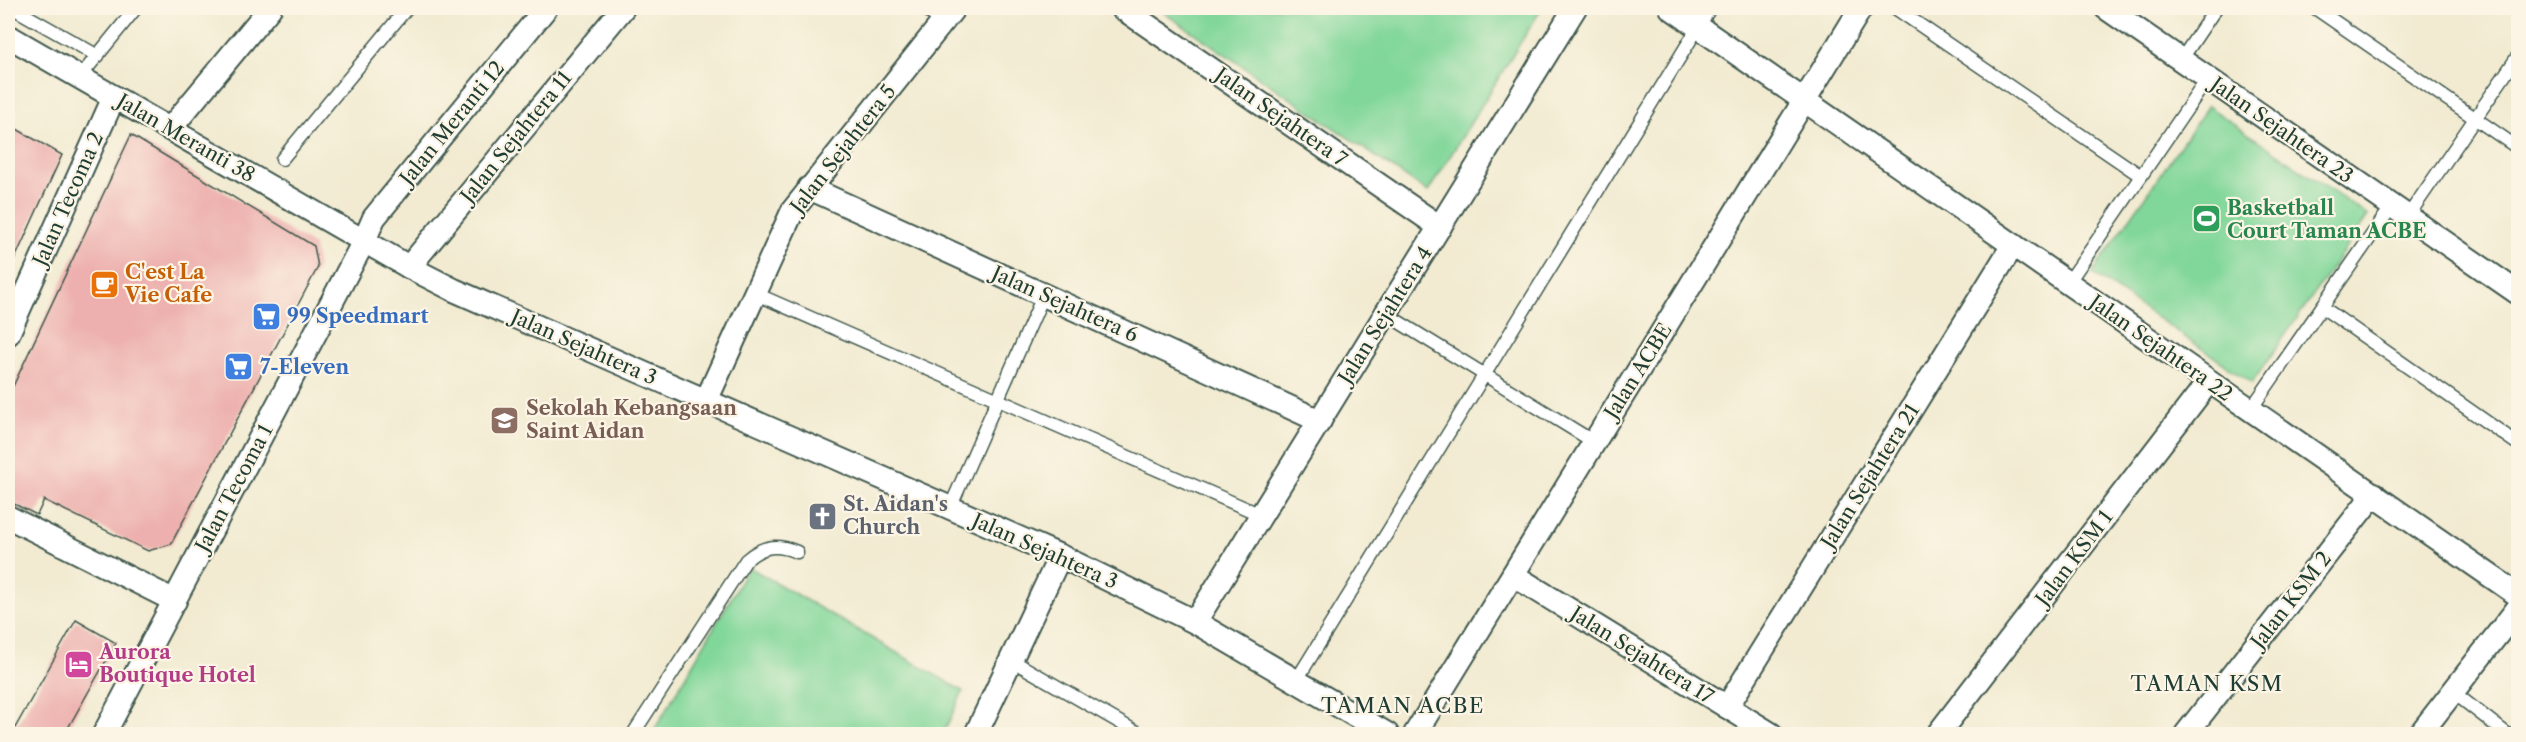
<svg xmlns="http://www.w3.org/2000/svg" width="2526" height="742" viewBox="0 0 2526 742" font-family="'Libre Caslon Text',serif">
	<style>
		.green { fill: #81d79a; stroke: #508a67; stroke-width: 1.5 }
		.building { fill: #edb0ae }
		.lines { fill: none; stroke-linecap: round; stroke-linejoin: round }
		.lane-casing { stroke: #3f574c; stroke-width: 15 }
		.street-casing { stroke: #3f574c; stroke-width: 26 }
		.lane { stroke: #fff; stroke-width: 12 }
		.street { stroke: #fff; stroke-width: 22 }
		.labels { text-anchor: middle; dominant-baseline: central; stroke-width: 4.5; stroke-linejoin: round; paint-order: stroke }
		.street-label { font-size: 20px; fill: #1f3d34; stroke: #fcf5e5 }
		.leisure-label { font-size: 20px; font-weight: bold; fill: #27864d; stroke: #fcf5e5; text-anchor: start }
		.food-label { font-size: 20px; font-weight: bold; fill: #c56008; stroke: #fcf5e5; text-anchor: start }
		.shop-label { font-size: 20px; font-weight: bold; fill: #366cbe; stroke: #fcf5e5; text-anchor: start }
		.education-label { font-size: 20px; font-weight: bold; fill: #785e54; stroke: #fcf5e5; text-anchor: start }
		.worship-label { font-size: 20px; font-weight: bold; fill: #5b616d; stroke: #fcf5e5; text-anchor: start }
		.hotel-label { font-size: 20px; font-weight: bold; fill: #b23c85; stroke: #fcf5e5; text-anchor: start }
		.neighbourhood-label { font-size: 21px; letter-spacing: 1.5px; fill: #1f3d34; stroke: #fcf5e5 }
	</style>
	<rect width="100%" height="100%" fill="#fcf5e5"/>
	<filter id="ink" filterUnits="userSpaceOnUse"><feTurbulence type="fractalNoise" baseFrequency=".0167" numOctaves="2"/><feDisplacementMap in="SourceGraphic" scale="12" xChannelSelector="R" yChannelSelector="G"/><feConvolveMatrix kernelMatrix="1 2 1 2 8 2 1 2 1" color-interpolation-filters="sRGB"/></filter>
	<filter id="wash" filterUnits="userSpaceOnUse"><feTurbulence type="fractalNoise" baseFrequency=".008" numOctaves="4" result="noise"/><feDisplacementMap in="SourceGraphic" scale="24" xChannelSelector="R" yChannelSelector="G"/><feGaussianBlur stdDeviation="1.35" result="paint"/><feColorMatrix in="noise" values="0 0 0 0 0 0 0 0 0 0 0 0 0 0 0 0 0 1.4 0 .05"/><feComposite in="paint" operator="in"/></filter>
	<g filter="url(#wash)">
		<rect width="100%" height="100%" fill="#f2ebd2"/>
		<g class="green">
			<path d="M1157,8H1542L1428,192Z"/>
			<path d="M2208,106L2368,216L2252,383L2092,273Z"/>
			<path d="M749,567L963,691L943,734H652Z"/>
		</g>
		<g id="blocks">
			<g class="building">
				<path d="M8,124L62,155L8,274Z"/>
				<path d="M131,135L314,246L318,267L171,544L148,551L44,500L37,515L8,501V397Z"/>
				<path d="M76,620L116,643L64,735H11Z"/>
			</g>
		</g>
	</g>
	<g filter="url(#ink)">
		<use href="#blocks" fill-opacity="0" stroke="#3f574c" stroke-width="1.5"/>
		<g class="lines">
			<defs>
				<g id="lane">
					<path d="M13,8L98,56"/>
					<path d="M924,8L942,22"/>
					<path d="M1895,8L2141,176"/>
					<path d="M2315,8L2518,148"/>
					<path d="M2181,60L2216,8"/>
					<path d="M80,77L136,8"/>
					<path d="M282,159L407,8"/>
					<path d="M2408,216L2518,56"/>
					<path d="M2068,283L2208,78"/>
					<path d="M754,293L1261,515"/>
					<path d="M2322,307L2518,444"/>
					<path d="M1386,314L1594,442"/>
					<path d="M2251,409L2392,206"/>
					<path d="M950,508L1044,294"/>
					<path d="M1011,660L1140,734"/>
					<path d="M1296,681L1710,8"/>
					<path d="M2453,692L2507,734"/>
					<path d="M633,734L746,560C763,545 777,544 797,552"/>
				</g>
				<g id="street">
					<path d="M1122,8L1440,227"/>
					<path d="M1671,8L2518,595"/>
					<path d="M2106,8L2518,293"/>
					<path d="M8,36L409,267L454,290L1060,556L1195,622L1387,734"/>
					<path d="M170,129L270,8"/>
					<path d="M809,188L1320,421"/>
					<path d="M409,267L623,8"/>
					<path d="M8,334L114,97"/>
					<path d="M706,401L793,210L954,8"/>
					<path d="M8,517L175,601"/>
					<path d="M1513,575L1771,734"/>
					<path d="M1195,622L1575,8"/>
					<path d="M1727,707L2013,245"/>
					<path d="M104,734L364,241L374,218L546,8"/>
					<path d="M976,734L1060,556"/>
					<path d="M1415,734L1861,8"/>
					<path d="M1938,734L2209,381"/>
					<path d="M2186,734L2374,494"/>
					<path d="M2420,734L2518,608"/>
				</g>
			</defs>
			<use href="#lane" class="lane-casing"/>
			<use href="#street" class="street-casing"/>
			<use href="#lane" class="lane"/>
			<use href="#street" class="street"/>
		</g>
	</g>
	<defs>
		<symbol id="stadium-square" viewBox="-11 -11 22 22"><rect x="-9" y="-9" width="18" height="18" rx="4" fill="#2e9e5b" stroke="#fcf5e5"/><path d="M0-5a6.5 5 0 1 0 0 10a6.5 5 0 1 0 0-10ZM-3.5-1.8h7v3.6h-7Z" fill="#fff"/></symbol>
		<symbol id="cafe-square" viewBox="-11 -11 22 22"><rect x="-9" y="-9" width="18" height="18" rx="4" fill="#e8710a" stroke="#fcf5e5"/><path d="M-5.5-4.5H6V0H3Q3 3.5 0 3.5H-2.5Q-5.5 3.5-5.5 0ZM3-3.2v2h1.7v-2ZM-6 4.5H4V6H-6Z" fill="#fff"/></symbol>
		<symbol id="supermarket-square" viewBox="-11 -11 22 22"><rect x="-9" y="-9" width="18" height="18" rx="4" fill="#3f7fe0" stroke="#fcf5e5"/><path d="M-6-5.5h2.5l.6 2H6L4.5 2H-2.5L-4.4-4H-6ZM-1.5 3.2a1.3 1.3 0 1 0 .1 0ZM3 3.2a1.3 1.3 0 1 0 .1 0Z" fill="#fff"/></symbol>
		<symbol id="school-square" viewBox="-11 -11 22 22"><rect x="-9" y="-9" width="18" height="18" rx="4" fill="#8d6e63" stroke="#fcf5e5"/><path d="M0-5L7-2L0 1L-7-2ZM-4 1L0 2.5L4 1V4Q0 6-4 4Z" fill="#fff"/></symbol>
		<symbol id="church-square" viewBox="-11 -11 22 22"><rect x="-9" y="-9" width="18" height="18" rx="4" fill="#6b7280" stroke="#fcf5e5"/><path d="M-1.2-6h2.4v3.5h3.3v2.4h-3.3V6h-2.4V-.1h-3.3v-2.4h3.3Z" fill="#fff"/></symbol>
		<symbol id="hotel-square" viewBox="-11 -11 22 22"><rect x="-9" y="-9" width="18" height="18" rx="4" fill="#d1479c" stroke="#fcf5e5"/><path d="M-6-4.5h1.5V1H6V5H4.5V3h-9V5H-6ZM-4 0a1.8 1.8 0 1 1 3.6 0ZM.5 0V-2.5h3Q6-2.5 6 0Z" fill="#fff"/></symbol>
	</defs>
	<g fill-rule="evenodd">
		<use href="#stadium-square" x="2190" y="202" width="33" height="33"/>
		<use href="#cafe-square" x="88" y="268" width="33" height="33"/>
		<use href="#supermarket-square" x="250" y="300" width="33" height="33"/>
		<use href="#supermarket-square" x="222" y="350" width="33" height="33"/>
		<use href="#school-square" x="488" y="404" width="33" height="33"/>
		<use href="#church-square" x="806" y="500" width="33" height="33"/>
		<use href="#hotel-square" x="62" y="648" width="33" height="33"/>
	</g>
	<g class="labels">
		<g class="street-label">
			<text transform="translate(1281 117) rotate(35)">Jalan Sejahtera 7</text>
			<text transform="translate(452 123) rotate(-51)">Jalan Meranti 12</text>
			<text transform="translate(2282 130) rotate(35)">Jalan Sejahtera 23</text>
			<text transform="translate(516 137) rotate(-51)">Jalan Sejahtera 11</text>
			<text transform="translate(186 138) rotate(30)">Jalan Meranti 38</text>
			<text transform="translate(843 149) rotate(-52)">Jalan Sejahtera 5</text>
			<text transform="translate(68 199) rotate(-66)">Jalan Tecoma 2</text>
			<text transform="translate(1065 304) rotate(24)">Jalan Sejahtera 6</text>
			<text transform="translate(1385 315) rotate(-58)">Jalan Sejahtera 4</text>
			<text transform="translate(584 347) rotate(24)">Jalan Sejahtera 3</text>
			<text transform="translate(2161 348) rotate(35)">Jalan Sejahtera 22</text>
			<text transform="translate(1638 371) rotate(-58)">Jalan ACBE</text>
			<text transform="translate(1870 476) rotate(-58)">Jalan Sejahtera 21</text>
			<text transform="translate(234 488) rotate(-62)">Jalan Tecoma 1</text>
			<text transform="translate(1045 551) rotate(24)">Jalan Sejahtera 3</text>
			<text transform="translate(2074 558) rotate(-53)">Jalan KSM 1</text>
			<text transform="translate(2291 600) rotate(-52)">Jalan KSM 2</text>
			<text transform="translate(1642 655) rotate(32)">Jalan Sejahtera 17</text>
		</g>
		<g class="leisure-label">
			<text x="2227" y="208">Basketball<tspan x="2227" dy="23">Court Taman ACBE</tspan></text>
		</g>
		<g class="food-label">
			<text x="125" y="272">C'est La<tspan x="125" dy="23">Vie Cafe</tspan></text>
		</g>
		<g class="shop-label">
			<text x="287" y="316">99 Speedmart</text>
			<text x="260" y="367">7-Eleven</text>
		</g>
		<g class="education-label">
			<text x="526" y="408">Sekolah Kebangsaan<tspan x="526" dy="23">Saint Aidan</tspan></text>
		</g>
		<g class="worship-label">
			<text x="843" y="504">St. Aidan's<tspan x="843" dy="23">Church</tspan></text>
		</g>
		<g class="hotel-label">
			<text x="99" y="652">Aurora<tspan x="99" dy="23">Boutique Hotel</tspan></text>
		</g>
		<g class="neighbourhood-label">
			<text x="2207" y="683">TAMAN KSM</text>
			<text x="1403" y="705">TAMAN ACBE</text>
		</g>
	</g>
	<rect width="2526" height="742" fill="none" stroke="#fcf5e5" stroke-width="30"/>
</svg>
